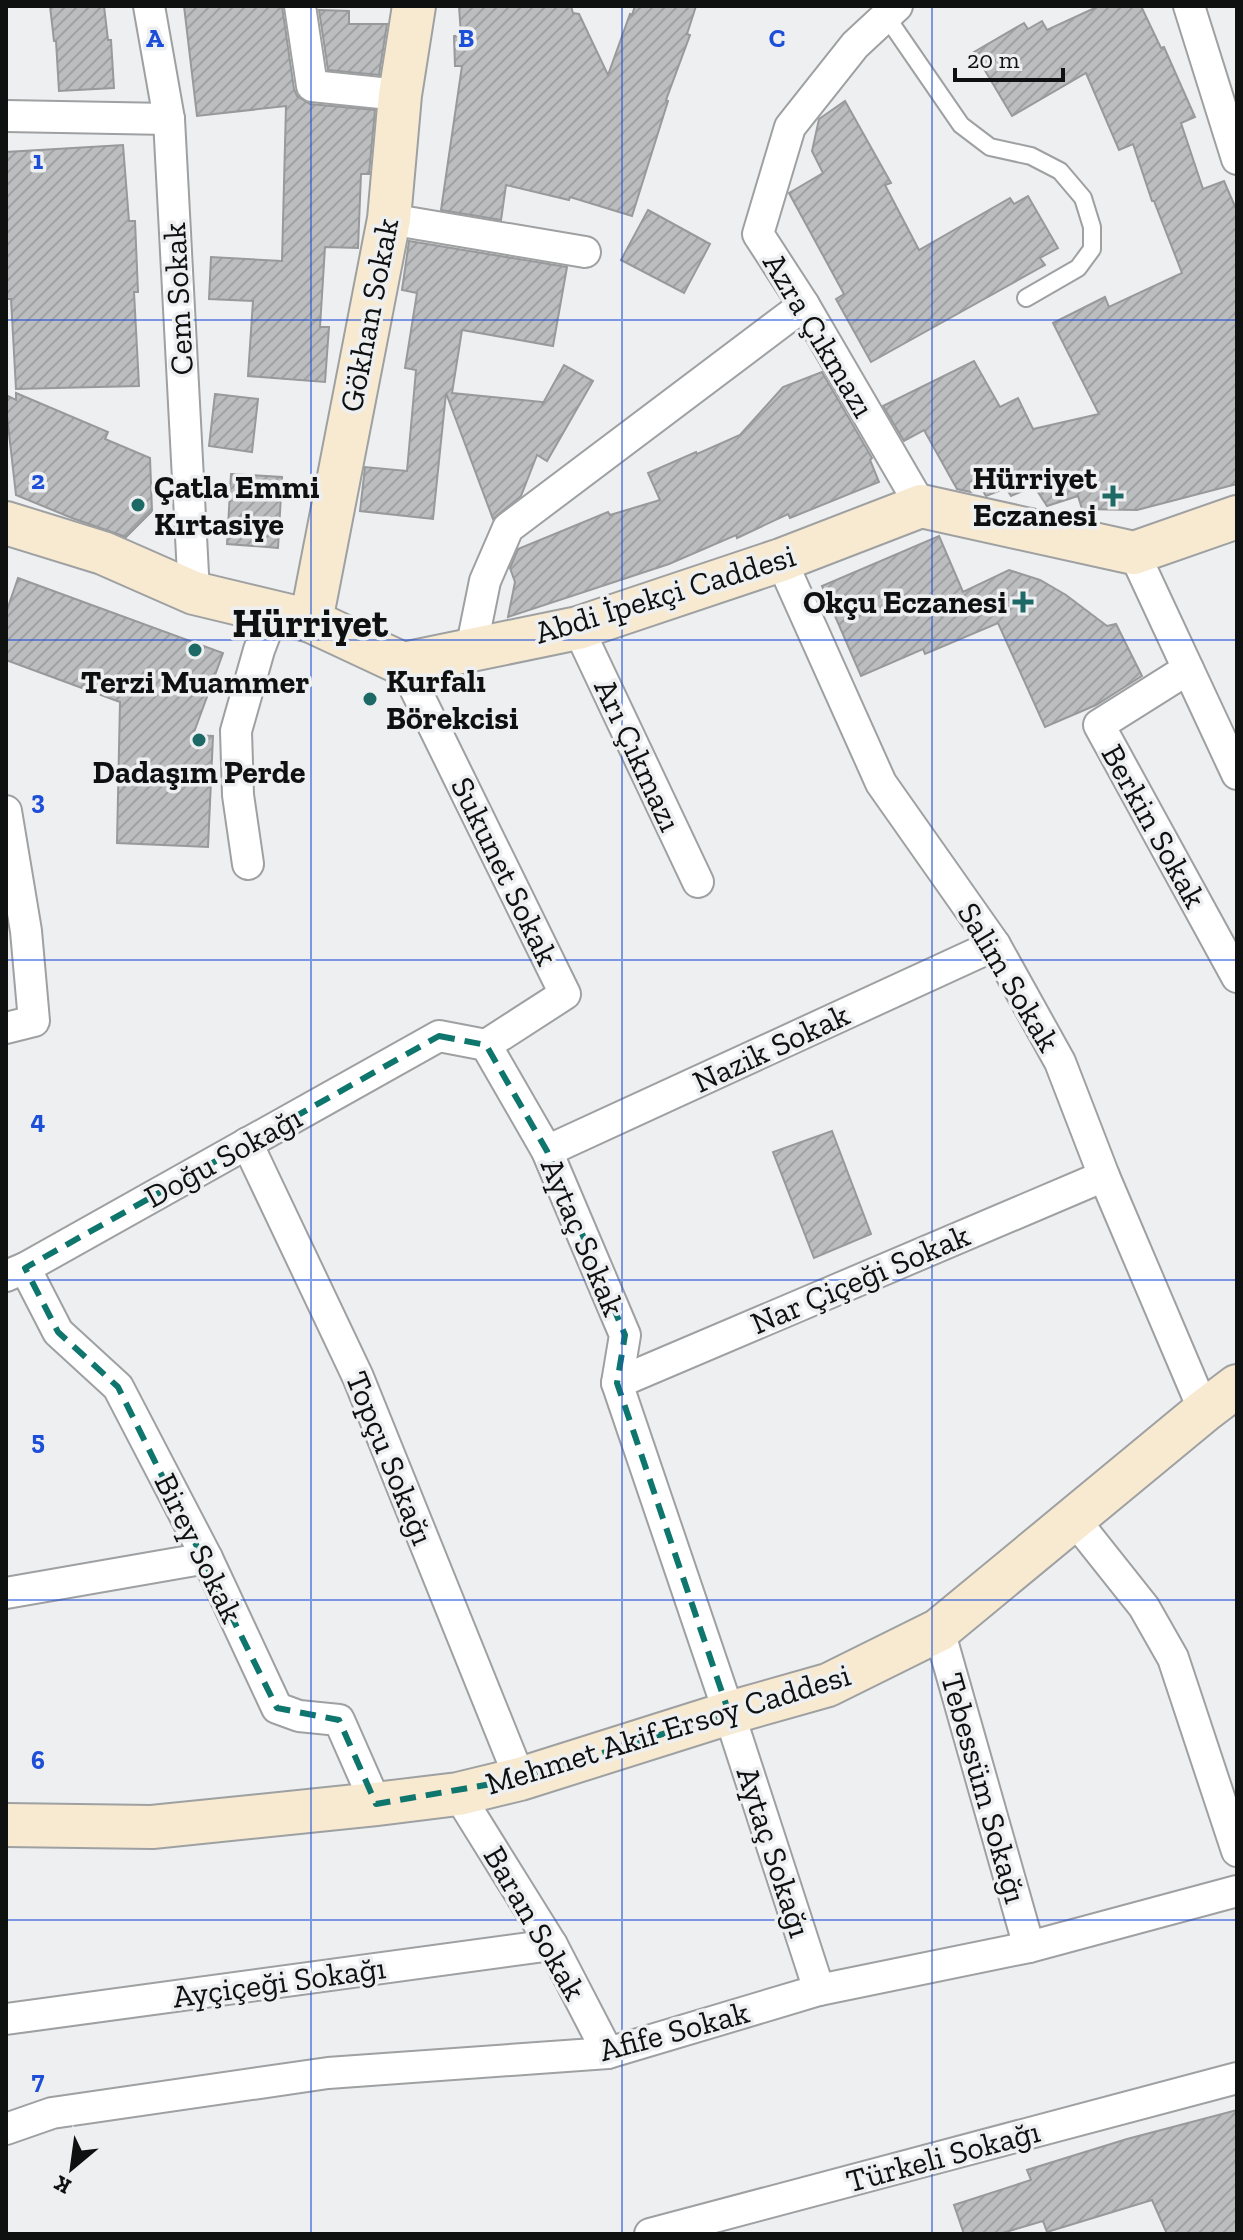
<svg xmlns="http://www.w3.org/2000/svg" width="1243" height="2240" viewBox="0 0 1243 2240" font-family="'Zilla Slab',serif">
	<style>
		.building { fill: url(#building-hatch); stroke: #97999a; stroke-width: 2 }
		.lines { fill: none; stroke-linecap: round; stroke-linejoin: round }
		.lane-casing { stroke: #9ea0a1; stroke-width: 20 }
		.street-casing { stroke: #9ea0a1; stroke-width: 34 }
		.secondary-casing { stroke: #9ea0a1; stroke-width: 46 }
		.lane { stroke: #fff; stroke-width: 16 }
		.street { stroke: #fff; stroke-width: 30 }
		.secondary { stroke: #f7ead1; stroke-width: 42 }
		.marked { fill: none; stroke: #0f766e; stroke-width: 6; stroke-dasharray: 16 10; stroke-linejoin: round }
		.grid { fill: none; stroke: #1d4ed8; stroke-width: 2; stroke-opacity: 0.55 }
		.poi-dot { fill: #1d6965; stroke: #edeff1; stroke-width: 3 }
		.labels { text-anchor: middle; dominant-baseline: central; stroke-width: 7; stroke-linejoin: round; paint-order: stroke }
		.street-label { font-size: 32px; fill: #0f1010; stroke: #edeff1 }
		.poi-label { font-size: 32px; font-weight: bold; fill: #0f1010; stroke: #edeff1; text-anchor: end }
		.district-label { font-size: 40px; font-weight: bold; fill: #0f1010; stroke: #edeff1 }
		.grid-label { font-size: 26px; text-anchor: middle; font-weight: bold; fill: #1d4ed8; stroke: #edeff1; stroke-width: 7; stroke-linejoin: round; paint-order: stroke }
	</style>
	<defs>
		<pattern id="building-hatch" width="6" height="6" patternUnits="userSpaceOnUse" patternTransform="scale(2)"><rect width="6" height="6" fill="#bcbdbf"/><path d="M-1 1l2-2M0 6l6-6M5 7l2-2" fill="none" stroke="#a0a1a3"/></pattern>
	</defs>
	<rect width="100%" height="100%" fill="#edeff1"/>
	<g class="building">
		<path d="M50,6H104L108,40H111L114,88L59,91L56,41H54Z"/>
		<path d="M184,6H282L294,89L297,96L310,104L375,110L369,174H361L358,248L325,247L320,327H329L325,382L248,376L253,301L209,299L211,257L282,261L286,106L197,116Z"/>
		<path d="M459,6H571L573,13L579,14L608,75L630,14L632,15L635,6H696L687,34L690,35L666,100L668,101L632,216L570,197L569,200L506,185L501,220L441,210L462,66H455L454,36L461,35Z"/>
		<path d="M1099,6H1141L1161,48L1164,47L1195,117L1181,123L1203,189L1224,181L1237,211V484L1137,510L1082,509L1078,496L1047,506L1034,486L1011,496L1006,488L986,496L981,488L971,492L957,489L924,430L904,441L883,406L974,361L1000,407L1018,398L1033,429L1099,414L1053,323L1105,297L1109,307L1182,273L1154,201H1152L1133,144L1119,150L1086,73L1012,116L974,52L1024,23L1028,29L1042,21L1047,30Z"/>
		<path d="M319,10L349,11V24H387L379,75L328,70Z"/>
		<path d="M845,101L891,183L885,185L919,250L1010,198L1014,204L1028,196L1058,248L1040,258L1045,265L871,362L836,299L844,294L789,193L823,173L812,151L819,119Z"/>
		<path d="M123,145L129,221H135L138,292H134L139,386L16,389L11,299H6V152Z"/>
		<path d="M648,210L710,244L684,293L621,260Z"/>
		<path d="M409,241L567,267L553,346L462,330L452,393L543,402L542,405L564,365L593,381L547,461L537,455L521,496L493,519L446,393L433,519L360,511L365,467L407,471L416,370L405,368L417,293L402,290Z"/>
		<path d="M822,372L872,458L870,460L879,482L790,518L788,514L737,538L736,535L669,564L508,617L515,582L510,568L518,549L608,512L610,515L660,500L648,473L696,452L697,454L740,435L783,387Z"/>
		<path d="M16,393L108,432L105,439L150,458L152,511L126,537L72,518L16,495L6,407V395L16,400Z"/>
		<path d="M215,394L258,399L252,452L209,446Z"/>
		<path d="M231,474L282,477L278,548L227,544Z"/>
		<path d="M939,536L963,592L1009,570L1040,580L1066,595L1107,626L1116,624L1142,676L1096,705L1045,727L998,623L925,654L923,649L861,676L822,586Z"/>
		<path d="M18,578L223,653L193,735L213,736L208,847L117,843L120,702L6,660V613Z"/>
		<path d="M832,1131L871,1234L814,1258L773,1152Z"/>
		<path d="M1237,2110V2234H1167L1152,2200L1047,2232L1043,2221L999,2234H964L954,2205L1031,2180L1027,2170L1127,2139Z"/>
	</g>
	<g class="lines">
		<defs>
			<path id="lane" d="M886,16L961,125L990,147L1031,156L1060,171L1083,198L1092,227V249L1078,268L1026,298"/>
			<g id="street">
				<path d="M149,6L169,119L194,593"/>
				<path d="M300,6L312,86L400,95"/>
				<path d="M897,6L855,45L790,127L758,234L804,305L921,506"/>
				<path d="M1189,6L1237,159"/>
				<path d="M6,116L169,119"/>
				<path d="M389,219L585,252"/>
				<path d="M1134,553L1237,774"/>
				<path d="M781,560L881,783L995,945L1060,1062L1104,1176L1204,1411"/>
				<path d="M578,628L698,882"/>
				<path d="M471,650L485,581L508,528L804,305"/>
				<path d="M403,664L565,994L486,1045"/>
				<path d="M1188,669L1099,725L1237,977"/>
				<path d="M6,811L26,931L34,1021L6,1028"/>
				<path d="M248,864L238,795L236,731L259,650L273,613"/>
				<path d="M247,1143L358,1377L520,1779"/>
				<path d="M547,1151L995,945"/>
				<path d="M25,1268L58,1332L118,1387L207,1558L277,1708L299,1716L339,1720L376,1804"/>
				<path d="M6,1276L25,1268L439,1036L486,1045L547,1151L625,1335L617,1383L729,1713L819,1990"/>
				<path d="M617,1383L1104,1176"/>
				<path d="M1074,1519L1144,1607L1173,1658L1237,1851"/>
				<path d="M6,1593L207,1558"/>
				<path d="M939,1630L1029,1947"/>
				<path d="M458,1794L552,1945L608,2053"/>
				<path d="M6,2019L552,1945"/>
				<path d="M6,2129L52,2113L328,2073L608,2053L819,1990L1029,1947L1237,1891"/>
				<path d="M650,2234L1237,2078"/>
			</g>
			<g id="secondary">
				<path d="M6,523L103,553L194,593L311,621L403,664L578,628L781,560L921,506L1134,553L1237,517"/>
				<path d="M311,621L389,219L400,95L414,6"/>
				<path d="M6,1825L152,1827L376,1804L458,1794L520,1779L729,1713L828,1685L939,1630L1204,1411L1237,1386"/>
			</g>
		</defs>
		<use href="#lane" class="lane-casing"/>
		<use href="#street" class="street-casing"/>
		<use href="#secondary" class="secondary-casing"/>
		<use href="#lane" class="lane"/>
		<use href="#street" class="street"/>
		<use href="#secondary" class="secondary"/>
	</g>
	<path class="marked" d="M439,1036L486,1045L547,1151L625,1335L617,1383L729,1713L520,1779L376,1804L339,1720L277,1708L118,1387L58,1332L25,1268Z"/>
	<path class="grid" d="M311,6V2234M622,6V2234M932,6V2234M6,320H1237M6,640H1237M6,960H1237M6,1280H1237M6,1600H1237M6,1920H1237"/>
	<g class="poi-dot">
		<path d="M1109 484h8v8h8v8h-8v8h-8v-8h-8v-8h8z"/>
		<circle cx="138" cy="505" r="8"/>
		<path d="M1019 590h8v8h8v8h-8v8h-8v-8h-8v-8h8z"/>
		<circle cx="195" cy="650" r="8"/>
		<circle cx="370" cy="699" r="8"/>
		<circle cx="199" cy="740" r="8"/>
	</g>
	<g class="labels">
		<g class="street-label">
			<text transform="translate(178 299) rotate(-93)">Cem Sokak</text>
			<text transform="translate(369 315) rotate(-79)">Gökhan Sokak</text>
			<text transform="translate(819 335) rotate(59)">Azra Çıkmazı</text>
			<text transform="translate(665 594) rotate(-17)">Abdi İpekçi Caddesi</text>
			<text transform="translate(638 755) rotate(65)">Arı Çıkmazı</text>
			<text transform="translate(1154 826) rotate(61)">Berkin Sokak</text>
			<text transform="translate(505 871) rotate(64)">Sukunet Sokak</text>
			<text transform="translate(1009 977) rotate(59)">Salim Sokak</text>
			<text transform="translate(771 1048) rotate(-25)">Nazik Sokak</text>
			<text transform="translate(223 1157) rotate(-29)">Doğu Sokağı</text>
			<text transform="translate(583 1237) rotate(67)">Aytaç Sokak</text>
			<text transform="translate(860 1279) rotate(-23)">Nar Çiçeği Sokak</text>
			<text transform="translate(390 1458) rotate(68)">Topçu Sokağı</text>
			<text transform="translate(199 1548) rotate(64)">Birey Sokak</text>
			<text transform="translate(668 1729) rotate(-17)">Mehmet Akif Ersoy Caddesi</text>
			<text transform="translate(984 1788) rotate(74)">Tebessüm Sokağı</text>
			<text transform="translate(774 1852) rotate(72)">Aytaç Sokağı</text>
			<text transform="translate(535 1923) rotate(60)">Baran Sokak</text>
			<text transform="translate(279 1982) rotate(-8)">Ayçiçeği Sokağı</text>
			<text transform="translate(674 2031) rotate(-15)">Afife Sokak</text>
			<text transform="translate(943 2156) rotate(-15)">Türkeli Sokağı</text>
		</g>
		<g class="poi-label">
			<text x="1097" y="478">Hürriyet<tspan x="1097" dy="37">Eczanesi</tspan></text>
			<text x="154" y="487" text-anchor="start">Çatla Emmi<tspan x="154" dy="37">Kırtasiye</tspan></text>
			<text x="1007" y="602">Okçu Eczanesi</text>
			<text x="386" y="681" text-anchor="start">Kurfalı<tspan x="386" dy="37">Börekcisi</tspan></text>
			<text x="195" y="682" text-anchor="middle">Terzi Muammer</text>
			<text x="199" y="772" text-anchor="middle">Dadaşım Perde</text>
		</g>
		<g class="district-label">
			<text x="310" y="623">Hürriyet</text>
		</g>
	</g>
	<g class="grid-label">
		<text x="155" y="47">A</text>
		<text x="466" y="47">B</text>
		<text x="777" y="47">C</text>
		<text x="38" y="169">1</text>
		<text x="38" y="489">2</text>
		<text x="38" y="809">3</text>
		<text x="38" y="1129">4</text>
		<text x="38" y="1449">5</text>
		<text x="38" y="1769">6</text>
		<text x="38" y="2089">7</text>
	</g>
	<rect width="1243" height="2240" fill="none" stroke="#0f1010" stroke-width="16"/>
	<g transform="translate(72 2168) rotate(209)" stroke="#edeff1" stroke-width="6" paint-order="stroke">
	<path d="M0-6L14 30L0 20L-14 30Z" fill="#0f1010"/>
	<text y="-12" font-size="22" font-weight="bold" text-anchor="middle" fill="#0f1010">K</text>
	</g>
	<path d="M955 68v12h108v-12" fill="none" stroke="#0f1010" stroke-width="4"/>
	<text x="967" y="68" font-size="24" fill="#0f1010" stroke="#edeff1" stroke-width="6" paint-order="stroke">20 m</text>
</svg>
